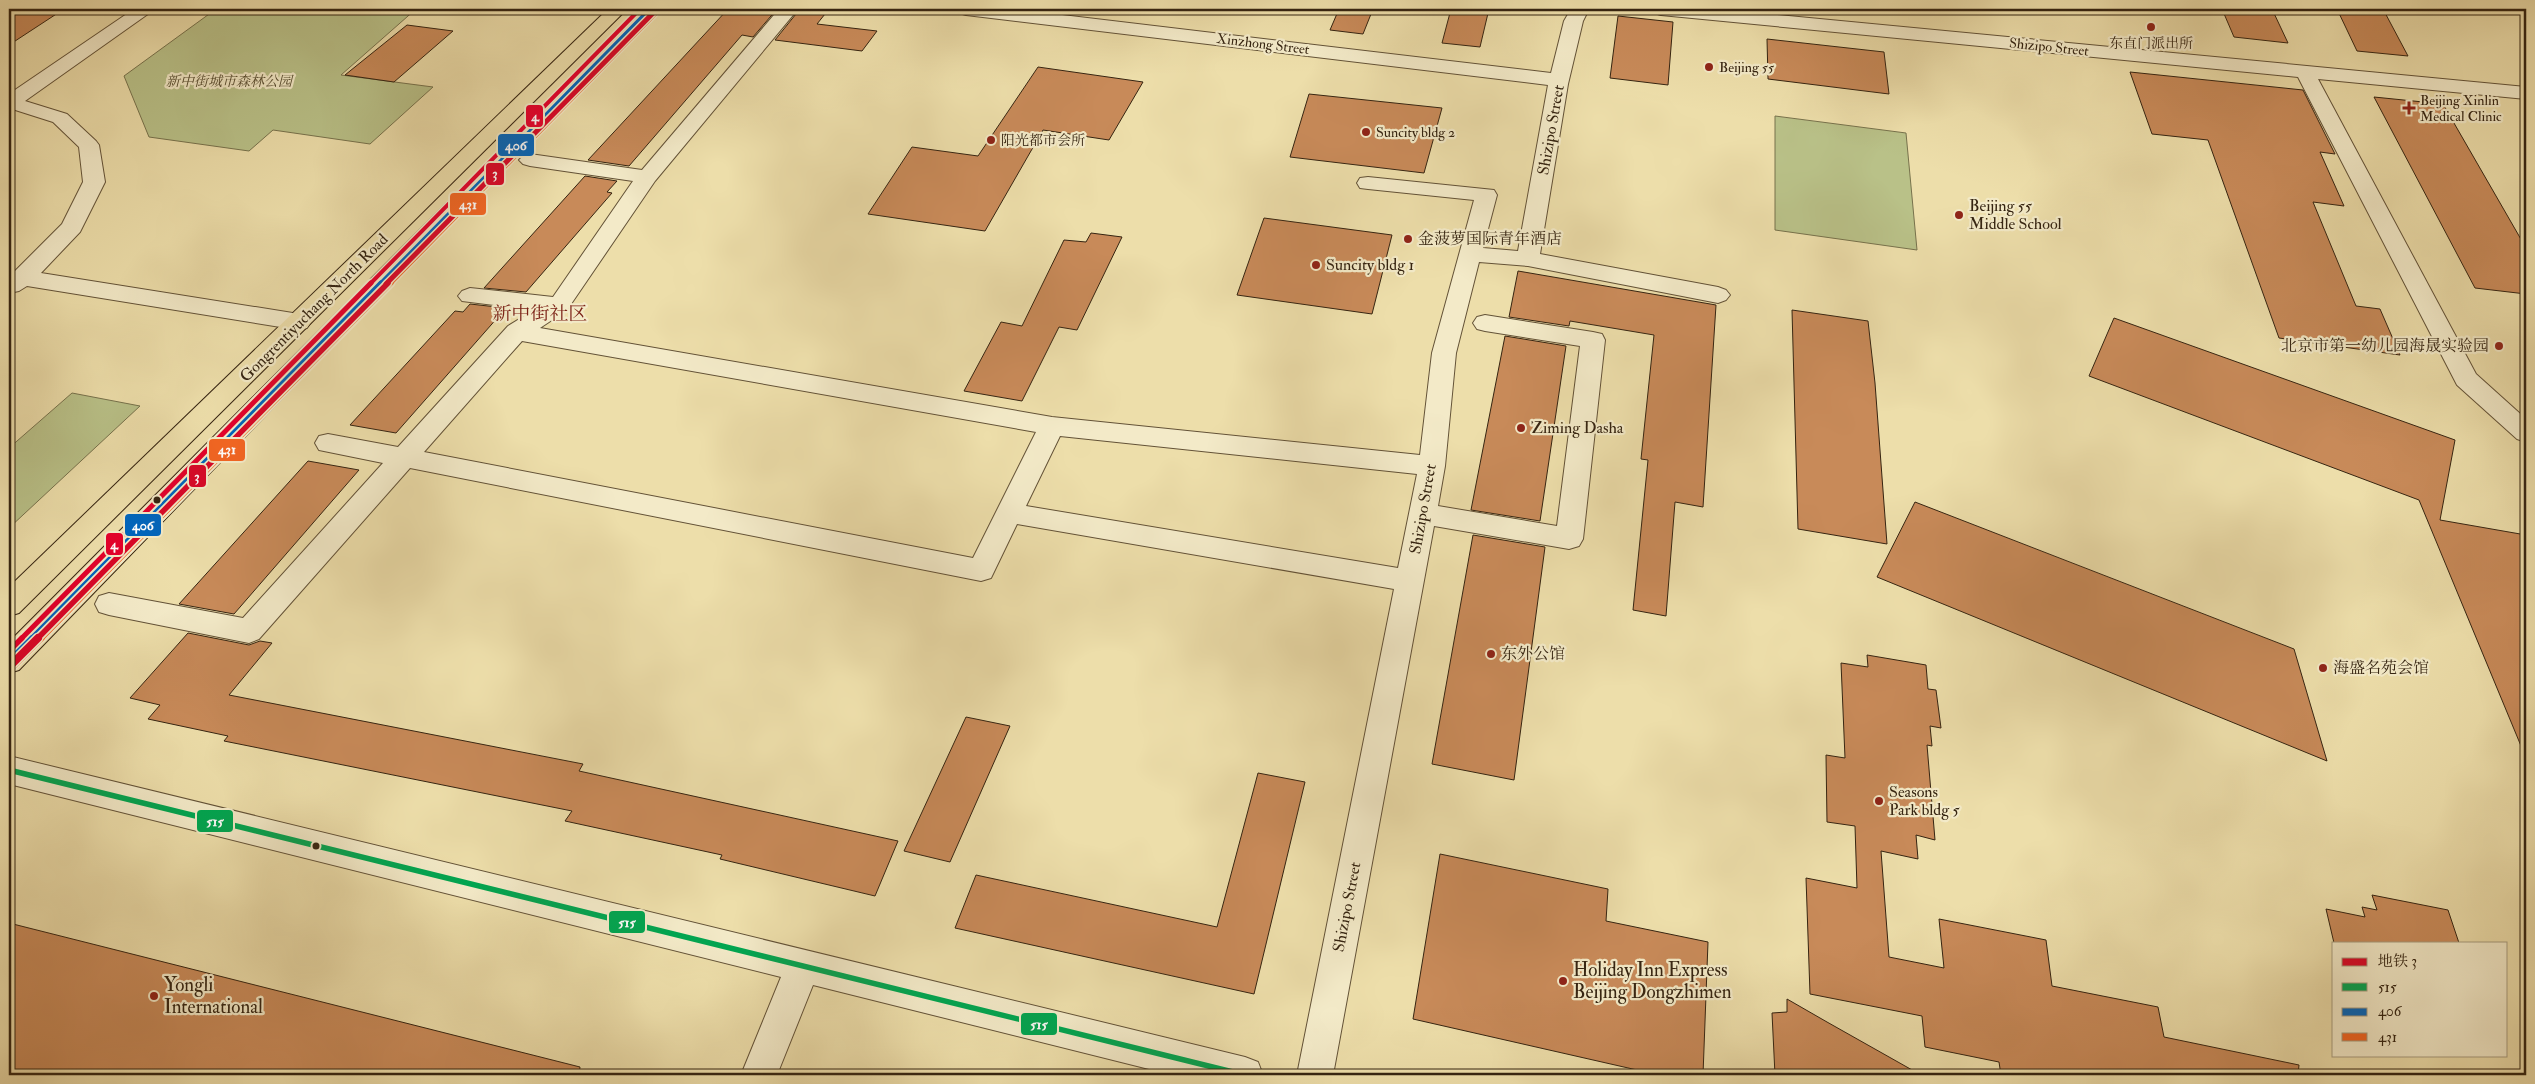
<svg xmlns="http://www.w3.org/2000/svg" width="2535" height="1084" viewBox="0 0 2535 1084" font-family="'IM FELL Double Pica','Noto Serif SC',serif">
	<style>
		.green { fill: #b9c188; stroke: #77724c }
		.building { fill: #c88a59; stroke: #352411 }
		.lines { fill: none; stroke-linecap: round; stroke-linejoin: round }
		.minor-casing { stroke: #635237; stroke-width: 2 }
		.major-casing { stroke: #352411; stroke-width: 2 }
		.minor { fill: #f3eac8; fill-rule: evenodd }
		.major { fill: #eddeaa; fill-rule: evenodd }
		.bus-1-casing { stroke: #f3eac8; stroke-width: 9 }
		.bus-2-far2-casing { stroke: #f3eac8; stroke-width: 7 }
		.bus-2-far1-casing { stroke: #f3eac8; stroke-width: 9 }
		.bus-2-casing { stroke: #f3eac8; stroke-width: 9 }
		.bus-3-far2-casing { stroke: #f3eac8; stroke-width: 7 }
		.bus-3-far1-casing { stroke: #f3eac8; stroke-width: 9 }
		.bus-3-casing { stroke: #f3eac8; stroke-width: 9 }
		.bus-4-far2-casing { stroke: #f3eac8; stroke-width: 7 }
		.bus-4-far1-casing { stroke: #f3eac8; stroke-width: 9 }
		.bus-4-casing { stroke: #f3eac8; stroke-width: 9 }
		.bus-1 { stroke: #00a651; stroke-width: 5.5 }
		.bus-2-far2 { stroke: #0065bd; stroke-width: 4 }
		.bus-2-far1 { stroke: #0065bd; stroke-width: 5 }
		.bus-2 { stroke: #0065bd; stroke-width: 5.5 }
		.bus-3-far2 { stroke: #f26522; stroke-width: 4 }
		.bus-3-far1 { stroke: #f26522; stroke-width: 5 }
		.bus-3 { stroke: #f26522; stroke-width: 5.5 }
		.bus-4-far2 { stroke: #e4002b; stroke-width: 4 }
		.bus-4-far1 { stroke: #e4002b; stroke-width: 5 }
		.bus-4 { stroke: #e4002b; stroke-width: 5.5 }
		.metro-1-far2-casing { stroke: #f3eac8; stroke-width: 8 }
		.metro-1-far1-casing { stroke: #f3eac8; stroke-width: 9 }
		.metro-1-casing { stroke: #f3eac8; stroke-width: 11 }
		.metro-1-far2 { stroke: #d90627; stroke-width: 5 }
		.metro-1-far1 { stroke: #d90627; stroke-width: 5.5 }
		.metro-1 { stroke: #d90627; stroke-width: 8 }
		.poi-dot { fill: #8f2418; stroke: #f3eac8; stroke-width: 2 }
		.bus-dot { fill: #352411; stroke: #f3eac8; stroke-width: 2 }
		.labels { text-anchor: middle; dominant-baseline: central; stroke-width: 4.5; stroke-linejoin: round; paint-order: stroke }
		.far-poi-label { font-size: 14px; fill: #352411; stroke: #f3eac8; text-anchor: start }
		.far-street-label { font-size: 14px; fill: #352411; stroke: #f3eac8 }
		.far-park-label { font-size: 14px; font-style: italic; fill: #564b2f; stroke: #f3eac8 }
		.street-label { font-size: 16px; fill: #352411; stroke: #f3eac8 }
		.poi-label { font-size: 16px; fill: #352411; stroke: #f3eac8; text-anchor: start }
		.quarter-label { font-size: 19px; fill: #7a1f14; stroke: #f3eac8 }
		.near-poi-label { font-size: 19px; fill: #352411; stroke: #f3eac8; text-anchor: start }
		.line-badge { stroke: #f3eac8; stroke-width: 2 }
		.badge-label { font-size: 14px; text-anchor: middle; font-weight: bold; fill: #fff }
	</style>
	<rect width="100%" height="100%" fill="#eddeaa"/>
	<filter id="stains"><feTurbulence type="fractalNoise" baseFrequency=".004" numOctaves="4"/><feColorMatrix values="0 0 0 0 .2 0 0 0 0 .09 0 0 0 0 .02 0 0 0 .5 -.17"/></filter>
	<radialGradient id="worn" r=".72"><stop offset=".6" stop-color="#630" stop-opacity="0"/><stop offset="1" stop-color="#630" stop-opacity=".3"/></radialGradient>
	<g class="green">
		<path d="M216,9H416L341,75L433,87L370,144L273,130L249,151L149,137L124,76Z"/>
		<path d="M1775,116L1906,133L1917,250L1775,230Z"/>
		<path d="M72,393L140,406L9,528V448Z"/>
	</g>
	<g class="building">
		<path d="M9,9H64L9,45Z"/>
		<path d="M728,9H777L753,37L742,35L629,166L588,160Z"/>
		<path d="M800,9H829L817,24L877,31L862,51L775,40Z"/>
		<path d="M1339,9H1373L1363,34L1330,30Z"/>
		<path d="M1451,9H1489L1480,47L1442,43Z"/>
		<path d="M2222,9H2272L2288,43L2234,37Z"/>
		<path d="M2337,9H2383L2408,56L2357,51Z"/>
		<path d="M1618,16L1673,22L1668,85L1610,78Z"/>
		<path d="M407,25L453,31L394,82L345,75Z"/>
		<path d="M1767,39L1884,52L1889,94L1768,79Z"/>
		<path d="M1038,67L1143,82L1109,140L1043,130L985,231L868,214L912,147L978,156Z"/>
		<path d="M2130,72L2303,90L2335,154L2320,152L2344,206L2313,202L2356,306L2380,309L2400,355L2279,338L2208,140L2152,134Z"/>
		<path d="M1309,94L1442,108L1424,173L1290,157Z"/>
		<path d="M2374,97L2443,104L2526,248V294L2475,288Z"/>
		<path d="M585,176L617,181L607,192L612,193L526,292L484,288Z"/>
		<path d="M1264,218L1392,235L1372,314L1237,295Z"/>
		<path d="M1091,233L1122,237L1077,330L1059,327L1022,401L964,391L1001,322L1022,326L1064,240L1086,242Z"/>
		<path d="M1518,271L1716,305L1703,507L1675,502L1666,616L1633,610L1648,460L1641,459L1654,335L1570,321L1569,326L1509,317Z"/>
		<path d="M470,304L506,308L396,433L350,425L455,311L463,312Z"/>
		<path d="M1792,310L1868,321L1875,383L1887,544L1798,529Z"/>
		<path d="M2114,318L2455,440L2440,520L2526,535V758L2419,500L2089,376Z"/>
		<path d="M1505,336L1566,346L1540,521L1471,510Z"/>
		<path d="M308,461L359,470L234,614L179,604Z"/>
		<path d="M1915,502L2294,649L2327,761L1877,577Z"/>
		<path d="M1473,535L1545,547L1514,780L1432,764Z"/>
		<path d="M188,633L249,645L260,641L272,643L229,695L583,764L579,771L898,841L875,896L720,859L722,855L565,821L572,811L224,741L228,736L148,719L160,705L130,698Z"/>
		<path d="M1867,655L1926,665L1928,689L1936,690L1941,728L1930,726L1932,746L1927,745L1935,840L1916,835L1918,859L1881,851L1889,957L1944,968L1939,919L2046,940L2052,986L2158,1007L2164,1037L2299,1065L2298,1075H2001L1999,1062L1925,1047L1922,1016L1810,994L1806,878L1857,888L1855,826L1827,822L1826,755L1845,758L1841,663L1868,667Z"/>
		<path d="M966,717L1010,726L950,862L904,851Z"/>
		<path d="M1258,773L1305,782L1254,994L955,928L976,875L1217,927Z"/>
		<path d="M1440,854L1608,889L1606,921L1708,942L1703,1075H1659L1413,1019Z"/>
		<path d="M2372,895L2448,910L2459,943H2334L2326,909L2365,917L2362,907L2377,910Z"/>
		<path d="M9,923L580,1067L579,1075H9Z"/>
		<path d="M1787,999L1827,1022L1921,1075H1775L1772,1013L1787,1012Z"/>
	</g>
	<g class="lines">
		<defs>
			<g id="minor">
				<path d="M134,9H155L25,101L67,114L96,141L99,145L105,182L80,232L41,273L299,314L307,316L311,322L307,328L299,330L27,286L19,291L9,293V277L62,224L83,182L79,147L53,122L9,108V94Z"/>
				<path d="M779,9H798L655,181L567,310L540,328L1052,417L1420,455L1432,353L1474,200L1368,189L1360,188L1357,183L1360,178L1368,177L1494,190L1497,195L1483,248L1518,251L1548,85L966,15L959,13L957,9H1011L1551,73L1564,21L1571,9H1589L1583,21L1568,84L1540,254L1718,287L1726,290L1730,295L1726,300L1718,303L1528,266L1479,262L1456,353L1445,466L1438,506L1557,526L1580,346L1485,331L1477,329L1473,323L1477,317L1485,315L1593,332L1602,334L1605,340L1583,539L1579,546L1569,549L1434,526L1333,1075H1297L1394,589L1017,524L991,578L981,581L410,468L259,639L249,643L109,615L99,612L95,604L99,596L109,593L243,618L383,463L319,450L315,443L319,436L328,434L398,447L508,326L534,310L462,301L458,296L462,291L470,288L553,297L633,181L530,166L523,164L519,160L523,156L530,154L642,170ZM522,341L1036,432L973,558L424,452ZM1060,436L1417,474L1398,568L1026,506Z"/>
				<path d="M1652,9H1716L2526,87V99L2318,79L2476,374L2526,419V442L2517,439L2457,385L2298,77L1661,15L1654,13Z"/>
				<path d="M9,756L1245,1057L1258,1062L1263,1075H1173L813,985L777,1075H741L781,977L9,784Z"/>
			</g>
			<g id="major">
				<path d="M608,9H627L19,613L9,616V587Z"/>
				<path d="M640,9H659L19,670L9,673V642Z"/>
			</g>
		</defs>
		<use href="#minor" class="minor-casing"/>
		<use href="#major" class="major-casing"/>
		<use href="#minor" class="minor"/>
		<use href="#major" class="major"/>
		<defs>
			<path id="bus-1" d="M9,770L1245,1075"/>
			<path id="bus-2-far2" d="M380,284L650,9"/>
			<path id="bus-2-far1" d="M31,639L381,283"/>
			<path id="bus-2" d="M9,661L32,638"/>
			<path id="bus-3-far2" d="M390,284L655,14"/>
			<path id="bus-3-far1" d="M41,639L391,283"/>
			<path id="bus-3" d="M14,666L42,638"/>
			<path id="bus-4-far2" d="M370,284L640,9"/>
			<path id="bus-4-far1" d="M21,639L371,283"/>
			<path id="bus-4" d="M9,651L22,638"/>
		</defs>
		<use href="#bus-1" class="bus-1-casing"/>
		<use href="#bus-2-far2" class="bus-2-far2-casing"/>
		<use href="#bus-2-far1" class="bus-2-far1-casing"/>
		<use href="#bus-2" class="bus-2-casing"/>
		<use href="#bus-3-far2" class="bus-3-far2-casing"/>
		<use href="#bus-3-far1" class="bus-3-far1-casing"/>
		<use href="#bus-3" class="bus-3-casing"/>
		<use href="#bus-4-far2" class="bus-4-far2-casing"/>
		<use href="#bus-4-far1" class="bus-4-far1-casing"/>
		<use href="#bus-4" class="bus-4-casing"/>
		<use href="#bus-1" class="bus-1"/>
		<use href="#bus-2-far2" class="bus-2-far2"/>
		<use href="#bus-2-far1" class="bus-2-far1"/>
		<use href="#bus-2" class="bus-2"/>
		<use href="#bus-3-far2" class="bus-3-far2"/>
		<use href="#bus-3-far1" class="bus-3-far1"/>
		<use href="#bus-3" class="bus-3"/>
		<use href="#bus-4-far2" class="bus-4-far2"/>
		<use href="#bus-4-far1" class="bus-4-far1"/>
		<use href="#bus-4" class="bus-4"/>
		<defs>
			<path id="metro-1-far2" d="M386,284L657,9"/>
			<path id="metro-1-far1" d="M37,639L388,283"/>
			<path id="metro-1" d="M9,667L38,638"/>
		</defs>
		<use href="#metro-1-far2" class="metro-1-far2-casing"/>
		<use href="#metro-1-far1" class="metro-1-far1-casing"/>
		<use href="#metro-1" class="metro-1-casing"/>
		<use href="#metro-1-far2" class="metro-1-far2"/>
		<use href="#metro-1-far1" class="metro-1-far1"/>
		<use href="#metro-1" class="metro-1"/>
	</g>
	<g class="poi-dot">
		<circle cx="2151" cy="27" r="5"/>
		<circle cx="1709" cy="67" r="5"/>
		<path d="M2406.5 100.5h5v5h5v5h-5v5h-5v-5h-5v-5h5z"/>
		<circle cx="1366" cy="132" r="5"/>
		<circle cx="991" cy="140" r="5"/>
		<circle cx="1959" cy="215" r="5"/>
		<circle cx="1408" cy="239" r="5"/>
		<circle cx="1316" cy="265" r="5"/>
		<circle cx="2499" cy="346" r="5"/>
		<circle cx="1521" cy="428" r="5"/>
		<circle cx="1491" cy="654" r="5"/>
		<circle cx="2323" cy="668" r="5"/>
		<circle cx="1879" cy="801" r="5"/>
		<circle cx="1563" cy="981" r="5"/>
		<circle cx="154" cy="996" r="5"/>
	</g>
	<g class="bus-dot">
		<circle cx="157" cy="500" r="4.5"/>
		<circle cx="316" cy="846" r="4.5"/>
	</g>
	<g class="labels">
		<g class="far-poi-label">
			<text x="2151" y="43" text-anchor="middle">东直门派出所</text>
			<text x="1719" y="67">Beijing 55</text>
			<text x="2420" y="100">Beijing Xinlin<tspan x="2420" dy="16">Medical Clinic</tspan></text>
			<text x="1376" y="132">Suncity bldg 2</text>
			<text x="1001" y="140">阳光都市会所</text>
		</g>
		<g class="far-street-label">
			<text transform="translate(1263 44) rotate(7)">Xinzhong Street</text>
			<text transform="translate(2049 47) rotate(6)">Shizipo Street</text>
		</g>
		<g class="far-park-label">
			<text x="229" y="81">新中街城市森林公园</text>
		</g>
		<g class="street-label">
			<text transform="translate(1551 130) rotate(-80)">Shizipo Street</text>
			<text transform="translate(314 308) rotate(-45)">Gongrentiyuchang North Road</text>
			<text transform="translate(1423 509) rotate(-80)">Shizipo Street</text>
			<text transform="translate(1347 907) rotate(-79)">Shizipo Street</text>
		</g>
		<g class="poi-label">
			<text x="1969" y="206">Beijing 55<tspan x="1969" dy="18">Middle School</tspan></text>
			<text x="1418" y="239">金菠萝国际青年酒店</text>
			<text x="1326" y="265">Suncity bldg 1</text>
			<text x="2489" y="346" text-anchor="end">北京市第一幼儿园海晟实验园</text>
			<text x="1531" y="428">Ziming Dasha</text>
			<text x="1501" y="654">东外公馆</text>
			<text x="2333" y="668">海盛名苑会馆</text>
			<text x="1889" y="792">Seasons<tspan x="1889" dy="18">Park bldg 5</tspan></text>
		</g>
		<g class="quarter-label">
			<text x="540" y="314">新中街社区</text>
		</g>
		<g class="near-poi-label">
			<text x="1573" y="970">Holiday Inn Express<tspan x="1573" dy="22">Beijing Dongzhimen</tspan></text>
			<text x="164" y="985">Yongli<tspan x="164" dy="22">International</tspan></text>
		</g>
	</g>
	<g class="line-badge">
		<rect x="525" y="104" width="19" height="24" rx="5" fill="#e4002b"/>
		<rect x="497" y="133" width="38" height="24" rx="5" fill="#0065bd"/>
		<rect x="485" y="162" width="20" height="24" rx="5" fill="#d90627"/>
		<rect x="449" y="192" width="38" height="24" rx="5" fill="#f26522"/>
		<rect x="208" y="438" width="38" height="24" rx="5" fill="#f26522"/>
		<rect x="188" y="464" width="19" height="24" rx="5" fill="#d90627"/>
		<rect x="124" y="513" width="38" height="24" rx="5" fill="#0065bd"/>
		<rect x="105" y="532" width="19" height="24" rx="5" fill="#e4002b"/>
		<rect x="196" y="809" width="38" height="24" rx="5" fill="#00a651"/>
		<rect x="608" y="910" width="38" height="24" rx="5" fill="#00a651"/>
		<rect x="1020" y="1012" width="38" height="24" rx="5" fill="#00a651"/>
	</g>
	<g class="badge-label">
		<text x="535" y="121">4</text>
		<text x="516" y="150">406</text>
		<text x="495" y="178">3</text>
		<text x="468" y="209">431</text>
		<text x="227" y="454">431</text>
		<text x="197" y="481">3</text>
		<text x="143" y="530">406</text>
		<text x="114" y="549">4</text>
		<text x="215" y="826">515</text>
		<text x="627" y="927">515</text>
		<text x="1039" y="1029">515</text>
	</g>
	<rect width="2535" height="1084" fill="none" stroke="#eddeaa" stroke-width="30"/>
	<rect x="10" y="10" width="2515" height="1064" fill="none" stroke="#352411" stroke-width="2.5"/>
	<rect x="15" y="15" width="2505" height="1054" fill="none" stroke="#352411"/>
	<rect x="2332" y="942" width="175" height="115" fill="#f3eac8" stroke="#a79b7f"/>
	<rect x="2342" y="958" width="25" height="8" fill="#d90627" stroke="#a79b7f"/>
	<text x="2378" y="966" font-size="15" fill="#352411">地铁 3</text>
	<rect x="2342" y="983" width="25" height="8" fill="#00a651" stroke="#a79b7f"/>
	<text x="2378" y="992" font-size="15" fill="#352411">515</text>
	<rect x="2342" y="1008" width="25" height="8" fill="#0065bd" stroke="#a79b7f"/>
	<text x="2378" y="1016" font-size="15" fill="#352411">406</text>
	<rect x="2342" y="1033" width="25" height="8" fill="#f26522" stroke="#a79b7f"/>
	<text x="2378" y="1042" font-size="15" fill="#352411">431</text>
	<rect width="100%" height="100%" filter="url(#stains)"/>
	<rect width="100%" height="100%" fill="url(#worn)"/>
</svg>
